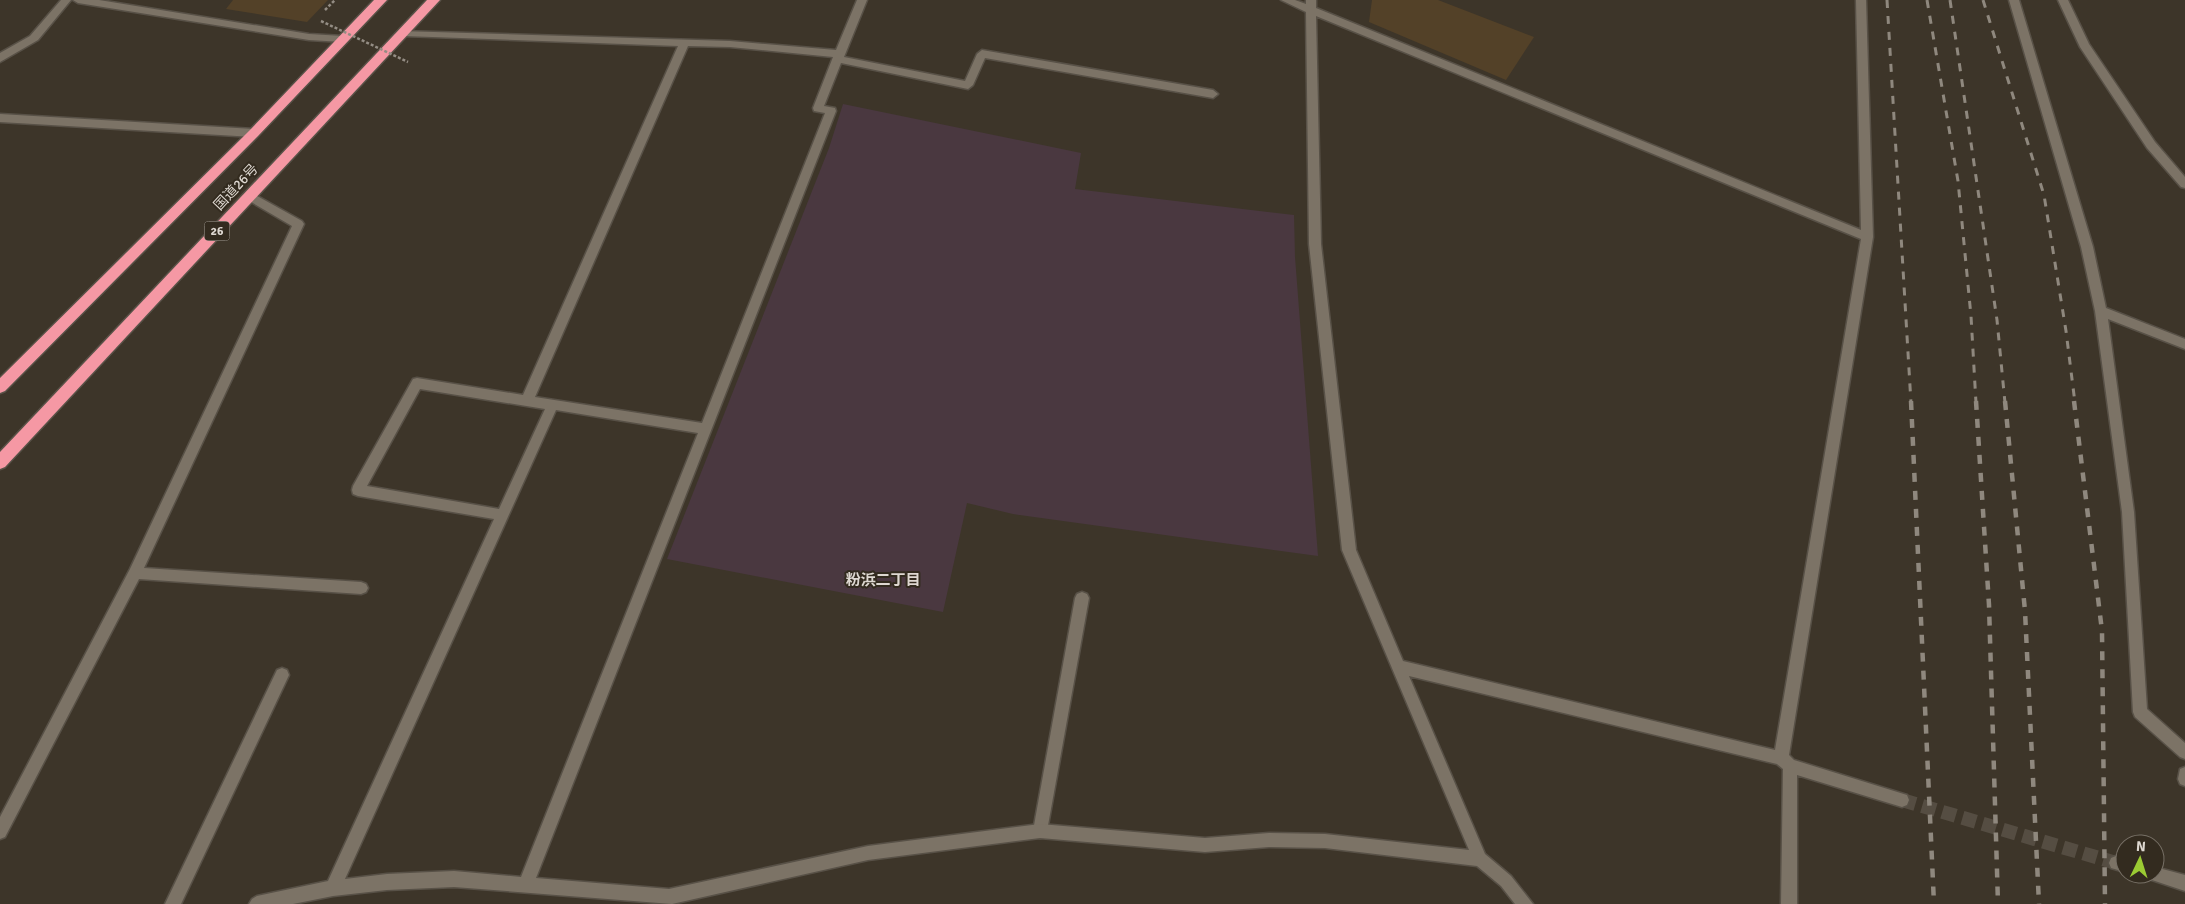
<svg xmlns="http://www.w3.org/2000/svg" width="2185" height="904" viewBox="0 0 2185 904" font-family="Signika,'Noto Sans JP',sans-serif">
	<style>
		.education { fill: #4a3840 }
		.green { fill: #534128 }
		.lines { fill: none; stroke-linecap: round; stroke-linejoin: round }
		.street-tunnel { stroke: #554d42; stroke-width: 14; stroke-dasharray: 14 7; stroke-linecap: butt }
		.lane-casing { stroke: #585147; stroke-width: 3 }
		.street-casing { stroke: #585147; stroke-width: 3 }
		.highway-casing { stroke: #585147; stroke-width: 3 }
		.path { stroke: #948d84; stroke-width: 2.5; stroke-dasharray: 3 2; stroke-linecap: butt }
		.lane { fill: #7c7366; fill-rule: evenodd }
		.street { fill: #7c7366; fill-rule: evenodd }
		.highway { fill: #f598a4; fill-rule: evenodd }
		.rail-far1 { stroke: #8f887e; stroke-width: 3; stroke-dasharray: 8 8; stroke-linecap: butt }
		.rail { stroke: #8f887e; stroke-width: 4.5; stroke-dasharray: 9 9; stroke-linecap: butt }
		.path-bridge { stroke: #948d84; stroke-width: 2.5; stroke-dasharray: 3 2; stroke-linecap: butt }
		.labels { text-anchor: middle; dominant-baseline: central; stroke-width: 4; stroke-linejoin: round; paint-order: stroke }
		.shield { fill: #332b1f; stroke: #aba49c; stroke-width: 1 }
		.shield-label { font-size: 12px; font-weight: bold; fill: #ded8d1 }
		.street-label { font-size: 14px; fill: #ded8d1; stroke: #332b1f }
		.neighbourhood-label { font-size: 15px; font-weight: bold; fill: #ded8d1; stroke: #332b1f }
	</style>
	<rect width="100%" height="100%" fill="#3d3529"/>
	<path class="education" d="M843,104L1081,153L1075,189L1294,215L1295,257L1318,556L1013,514L967,503L943,612L667,559L829,148Z"/>
	<g class="green">
		<path d="M233,0H328L307,22L226,9Z"/>
		<path d="M1372,0H1438L1534,37L1506,80L1369,22Z"/>
	</g>
	<g class="lines">
		<path class="street-tunnel" d="M1902,800L2116,863"/>
		<defs>
			<path id="lane" d="M1082,592L1087,594L1089,598L1047,831L1045,836L1040,838L1035,836L1033,831L1075,598L1077,594Z"/>
			<g id="street">
				<path d="M61,0H71L38,40L0,62V53L30,36Z"/>
				<path d="M73,0H99L309,34L343,36L348,39L343,42L309,40L78,3Z"/>
				<path d="M857,0H867L844,57L965,81L977,54L982,50L1213,90L1218,94L1213,98L985,58L973,85L968,89L841,63L824,106L835,108L836,111L536,878L669,889L868,846L1040,824L1205,838L1269,833L1325,834L1469,850L1342,550L1309,244L1306,12L1281,0H1295L1306,4V0H1316V8L1861,230L1856,0H1866L1873,237L1789,755L1794,760L1907,795L1909,800L1907,805L1902,807L1797,775V904H1781L1783,769L1777,764L1409,676L1485,854L1511,876L1533,904H1515L1501,886L1477,866L1325,848L1269,847L1205,852L1040,838L868,860L672,904L454,887L387,890L333,896L293,904H249L252,899L257,896L328,881L494,519L358,496L353,494L352,490L353,486L413,379L417,378L523,395L678,46L404,36L400,35V31L730,41L836,50ZM1316,16L1861,239L1775,750L1403,661L1356,550L1321,244ZM688,46L730,47L833,57L813,108L814,111L825,113L702,423L535,397ZM420,389L545,409L499,509L367,486ZM556,410L698,433L521,877L454,871L387,874L345,879Z"/>
				<path d="M2009,0H2019L2093,247L2106,308L2185,339V349L2108,319L2134,512L2147,709L2185,743V759L2180,757L2135,717L2133,712L2122,512L2095,311L2081,247Z"/>
				<path d="M2058,0H2068L2089,44L2155,142L2185,177V188L2181,187L2147,148L2080,47Z"/>
				<path d="M0,114L254,129L259,133L254,137L0,122Z"/>
				<path d="M250,192L302,221L304,224L144,568L361,582L366,584L368,588L366,592L361,594L139,579L5,837L0,839V817L130,569L292,226L246,199L245,196Z"/>
				<path d="M282,668L287,670L289,675L181,904H165L277,670Z"/>
				<path d="M2185,767V786L2180,784L2178,779L2180,769Z"/>
				<path d="M2116,856L2125,858V872L2111,868L2109,863L2111,858Z"/>
				<path d="M2155,867L2185,875V891L2149,879L2146,874H2155Z"/>
			</g>
			<g id="highway">
				<path d="M374,0H387L258,136L5,391L0,393V378L250,130Z"/>
				<path d="M427,0H440L5,467L0,469V452Z"/>
			</g>
		</defs>
		<use href="#lane" class="lane-casing"/>
		<use href="#street" class="street-casing"/>
		<use href="#highway" class="highway-casing"/>
		<path class="path" d="M325,10L335,0"/>
		<use href="#lane" class="lane"/>
		<use href="#street" class="street"/>
		<use href="#highway" class="highway"/>
		<g class="rail-far1">
			<path d="M1887,0L1911,403"/>
			<path d="M1927,0L1958,181L1971,316L1976,403"/>
			<path d="M1950,0L1997,320L2005,403"/>
			<path d="M1983,0L2044,195L2066,331L2075,403"/>
		</g>
		<g class="rail">
			<path d="M1911,401L1934,904"/>
			<path d="M1976,401L1989,605L1998,904"/>
			<path d="M2005,401L2025,611L2039,904"/>
			<path d="M2074,401L2102,631L2105,904"/>
		</g>
		<path class="path-bridge" d="M321,21L408,62"/>
	</g>
	<g class="labels">
		<rect class="shield" x="204.5" y="221.5" width="25" height="19" rx="4"/>
		<g class="shield-label">
			<text x="217" y="231">26</text>
		</g>
		<g class="street-label">
			<text transform="translate(236 187) rotate(-47)">国道26号</text>
		</g>
		<g class="neighbourhood-label">
			<text x="883" y="580">粉浜二丁目</text>
		</g>
	</g>
	<g transform="translate(2140 859) rotate(4)"><circle r="24" fill="#332b1f" stroke="#777066"/>
	<path d="M0-4L9 19L0 12L-9 19Z" fill="#9bcb33"/>
	<text y="-8" font-size="14" font-weight="bold" text-anchor="middle" fill="#ded8d1">N</text>
	</g>
</svg>
